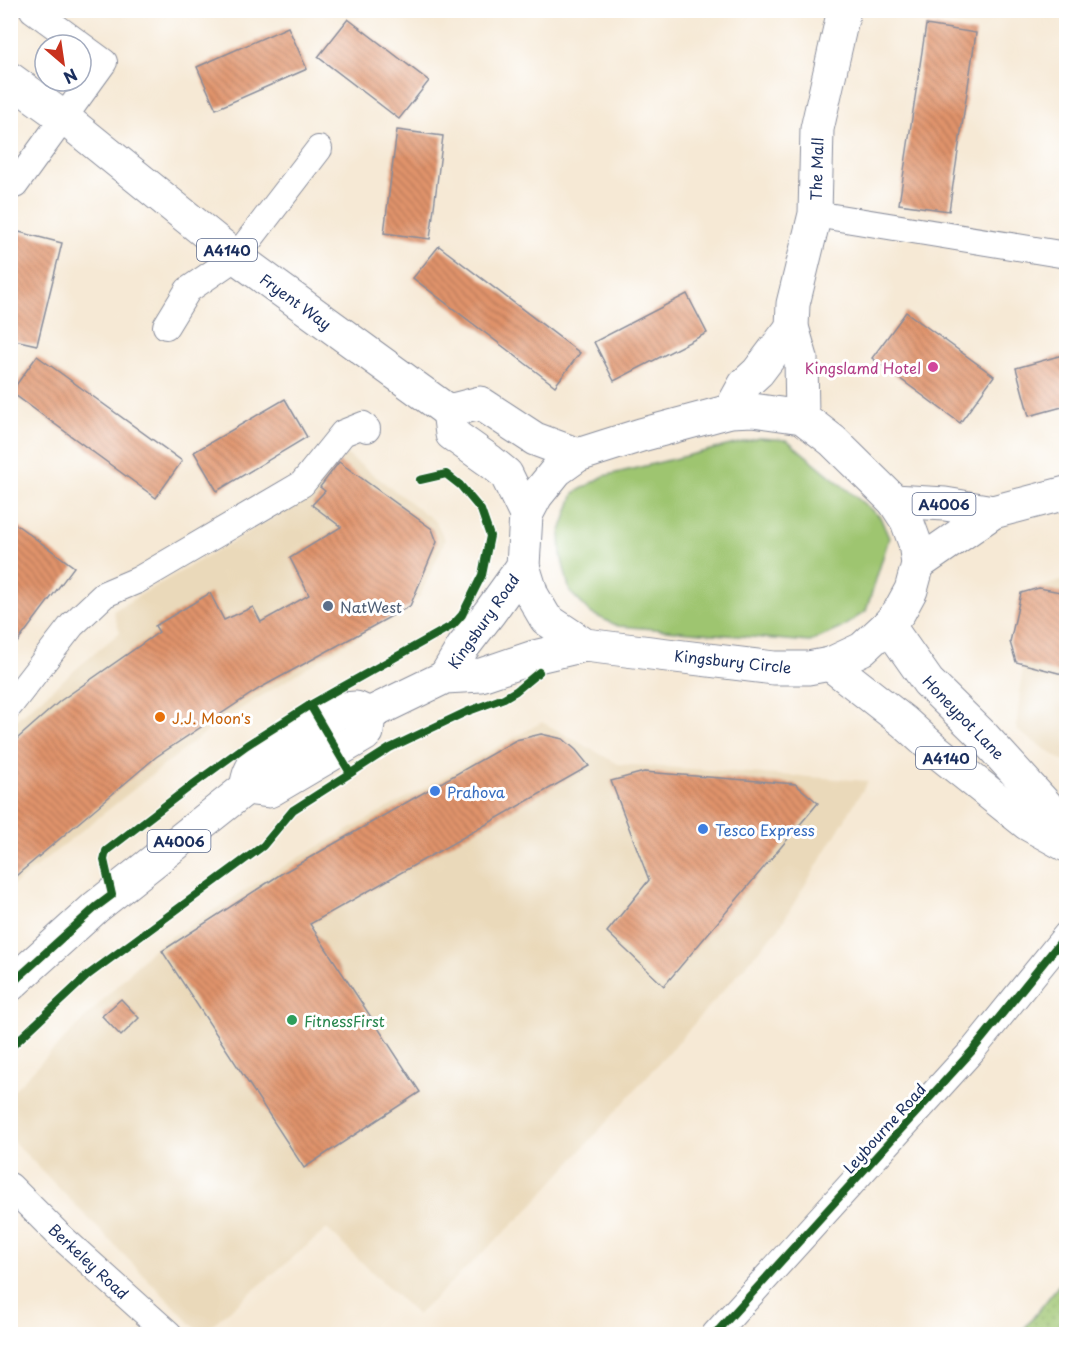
<svg xmlns="http://www.w3.org/2000/svg" width="1077" height="1345" viewBox="0 0 1077 1345" font-family="'Playpen Sans',sans-serif">
	<style>
		.built { fill: #ead9ba }
		.grass { fill: #9ec570; stroke: #5c7a67; stroke-width: 1.5 }
		.park { fill: url(#park-dots); stroke: #5c7a67; stroke-width: 1.5 }
		.building { fill: url(#building-back-hatch) }
		.lines { fill: none; stroke-linecap: round; stroke-linejoin: round }
		.street-casing { stroke: #888c9a; stroke-width: 28 }
		.secondary-casing { stroke: #888c9a; stroke-width: 35 }
		.primary-casing { stroke: #888c9a; stroke-width: 35 }
		.street { stroke: #fff; stroke-width: 26 }
		.secondary { stroke: #fff; stroke-width: 33 }
		.primary { stroke: #fff; stroke-width: 33 }
		.cycleway-casing { stroke: #fff; stroke-width: 11 }
		.cycleway { stroke: #1b5e20; stroke-width: 8 }
		.hotel-dot { fill: #d1479c; stroke: #fff; stroke-width: 2 }
		.service-dot { fill: #5c6f8a; stroke: #fff; stroke-width: 2 }
		.food-dot { fill: #e8710a; stroke: #fff; stroke-width: 2 }
		.shop-dot { fill: #3f7fe0; stroke: #fff; stroke-width: 2 }
		.leisure-dot { fill: #2e9e5b; stroke: #fff; stroke-width: 2 }
		.labels { text-anchor: middle; dominant-baseline: central; stroke-width: 6; stroke-linejoin: round; paint-order: stroke }
		.shield { fill: #fff; stroke: #5f6d8e; stroke-width: 1.5 }
		.shield-label { font-size: 14px; font-weight: bold; fill: #1b2f5e }
		.street-label { font-size: 15px; fill: #1b2f5e; stroke: #fff }
		.hotel-label { font-size: 15px; fill: #b23c85; stroke: #fff; text-anchor: end }
		.service-label { font-size: 15px; fill: #4e5e75; stroke: #fff; text-anchor: start }
		.food-label { font-size: 15px; fill: #c56008; stroke: #fff; text-anchor: start }
		.shop-label { font-size: 15px; fill: #366cbe; stroke: #fff; text-anchor: start }
		.leisure-label { font-size: 15px; fill: #27864d; stroke: #fff; text-anchor: start }
	</style>
	<defs>
		<pattern id="park-dots" width="8" height="8" patternUnits="userSpaceOnUse" patternTransform="scale(1.5)"><rect width="8" height="8" fill="#9ec570"/><path d="M2 2h.1M6 6h.1" fill="none" stroke="#80a05f" stroke-width="1.8" stroke-linecap="round"/></pattern>
		<pattern id="building-back-hatch" width="6" height="6" patternUnits="userSpaceOnUse" patternTransform="scale(1.5)"><rect width="6" height="6" fill="#e0936a"/><path d="M-1 5l2 2M0 0l6 6M5-1l2 2" fill="none" stroke="#b5785a"/></pattern>
	</defs>
	<rect width="100%" height="100%" fill="#fff"/>
	<filter id="ink" filterUnits="userSpaceOnUse"><feTurbulence type="fractalNoise" baseFrequency=".0167" numOctaves="2"/><feDisplacementMap in="SourceGraphic" scale="12" xChannelSelector="R" yChannelSelector="G"/><feConvolveMatrix kernelMatrix="1 2 1 2 8 2 1 2 1" color-interpolation-filters="sRGB"/></filter>
	<filter id="wash" filterUnits="userSpaceOnUse"><feTurbulence type="fractalNoise" baseFrequency=".008" numOctaves="4" result="noise"/><feDisplacementMap in="SourceGraphic" scale="24" xChannelSelector="R" yChannelSelector="G"/><feGaussianBlur stdDeviation="1.35" result="paint"/><feColorMatrix in="noise" values="0 0 0 0 0 0 0 0 0 0 0 0 0 0 0 0 0 1.4 0 .05"/><feComposite in="paint" operator="in"/></filter>
	<g filter="url(#wash)">
		<rect width="100%" height="100%" fill="#f6e9d5"/>
		<g class="built">
			<path d="M346,454L436,522L445,540L419,598L216,724L11,887V724L120,632L113,611L305,499Z"/>
			<path d="M1066,579V763L1016,730L1030,591Z"/>
			<path d="M542,722L618,764L868,781L779,928L529,1209L417,1315L327,1229L201,1334L11,1139V1093L155,947L281,868Z"/>
		</g>
		<path class="grass" d="M759,438L787,440L880,517L889,538L866,611L841,628L810,642L618,626L592,614L570,592L561,556L560,534L574,493L604,476Z"/>
		<path class="park" d="M1066,1276V1334H1020Z"/>
		<g id="blocks">
			<g class="building">
				<path d="M348,19L429,81L399,119L318,57Z"/>
				<path d="M926,25L976,33L949,211L899,204Z"/>
				<path d="M288,27L307,69L216,109L197,67Z"/>
				<path d="M397,130L443,136L430,239L384,233Z"/>
				<path d="M19,232L62,243L37,345L10,339V265Z"/>
				<path d="M439,246L580,353L555,386L413,278Z"/>
				<path d="M687,294L707,333L614,381L594,342Z"/>
				<path d="M906,312L994,376L960,423L872,358Z"/>
				<path d="M1066,354V406L1029,416L1016,368Z"/>
				<path d="M37,356L182,461L156,498L11,392Z"/>
				<path d="M285,399L307,437L217,491L194,452Z"/>
				<path d="M339,462L432,529L437,542L410,606L260,688L156,757L10,881V745L60,701L159,632L155,626L210,593L224,620L253,607L261,622L309,595L290,558L341,527L312,505L325,491L320,487Z"/>
				<path d="M10,520L74,567L10,652Z"/>
				<path d="M1039,588L1066,593V675L1016,662L1010,642L1021,593Z"/>
				<path d="M541,734L563,739L576,750L589,766L310,924L420,1092L304,1168L162,951L281,874L516,740Z"/>
				<path d="M644,772L795,784L818,803L664,986L607,932L649,880L611,781Z"/>
				<path d="M121,999L139,1018L121,1036L102,1016Z"/>
			</g>
		</g>
	</g>
	<g filter="url(#ink)">
		<use href="#blocks" fill-opacity="0" stroke="#888c9a" stroke-width="1.5"/>
		<g class="lines">
			<defs>
				<g id="street">
					<path d="M10,181L15,185L104,62L33,10"/>
					<path d="M815,214L1066,255"/>
					<path d="M166,326L188,290L236,257L319,149"/>
					<path d="M10,705L72,625L105,594L138,580L302,484L343,433L363,425L367,429"/>
					<path d="M10,1186L59,1235L169,1334"/>
					<path d="M715,1334L972,1051L1066,935"/>
				</g>
				<g id="secondary">
					<path d="M730,411L745,384L758,372L792,327"/>
					<path d="M802,417L801,358L792,327L793,304L815,214L817,129L844,10"/>
				</g>
				<g id="primary">
					<path d="M10,79L64,118L236,257L445,409L449,411L480,403L535,439L578,455"/>
					<path d="M753,410L802,417L833,441L894,501L907,521L915,543L918,564L911,590L899,612L888,625L862,649L830,664L808,668H774L585,645L546,619L532,595L523,566L526,515L536,496L557,470L578,455L641,435L730,411Z"/>
					<path d="M449,411L452,434L490,461L506,474L526,515"/>
					<path d="M894,501L945,504L993,512"/>
					<path d="M918,564L993,512L1066,493"/>
					<path d="M888,625L928,682L983,736L1045,804L1066,833"/>
					<path d="M830,664L904,722L934,749L1028,824L1066,845"/>
					<path d="M445,677L463,647L490,612L523,566"/>
					<path d="M246,788L269,791L364,735L367,732L369,714"/>
					<path d="M10,985L96,907L246,788C248,778 249,770 257,762L344,709L356,708L369,714L445,677L481,675L534,657L585,645"/>
				</g>
			</defs>
			<use href="#street" class="street-casing"/>
			<use href="#secondary" class="secondary-casing"/>
			<use href="#primary" class="primary-casing"/>
			<use href="#street" class="street"/>
			<use href="#secondary" class="secondary"/>
			<use href="#primary" class="primary"/>
			<defs>
				<g id="cycleway">
					<path d="M350,773L310,705L453,625L462,615L482,575L490,536L481,510L460,485L446,474L420,480"/>
					<path d="M10,985L96,907L112,895L104,860L106,851L188,788L247,745L310,705"/>
					<path d="M10,1048L88,975L263,846L293,810L390,748L466,712L504,698L516,691L539,672"/>
					<path d="M715,1334L972,1051L1066,935"/>
				</g>
			</defs>
			<use href="#cycleway" class="cycleway-casing"/>
			<use href="#cycleway" class="cycleway"/>
		</g>
	</g>
	<circle class="hotel-dot" cx="933" cy="367" r="6"/>
	<circle class="service-dot" cx="328" cy="606" r="6"/>
	<circle class="food-dot" cx="160" cy="717" r="6"/>
	<g class="shop-dot">
		<circle cx="435" cy="791" r="6"/>
		<circle cx="703" cy="829" r="6"/>
	</g>
	<circle class="leisure-dot" cx="292" cy="1020" r="6"/>
	<g class="labels">
		<g class="shield">
			<rect x="197" y="239" width="60" height="22" rx="4.5"/>
			<rect x="912.5" y="493" width="63" height="22" rx="4.5"/>
			<rect x="916" y="747" width="60" height="22" rx="4.5"/>
			<rect x="147.5" y="830" width="63" height="22" rx="4.5"/>
		</g>
		<g class="shield-label">
			<text x="227" y="250">A4140</text>
			<text x="944" y="504">A4006</text>
			<text x="946" y="758">A4140</text>
			<text x="179" y="841">A4006</text>
		</g>
		<g class="street-label">
			<text transform="translate(816 169) rotate(-88)">The Mall</text>
			<text transform="translate(296 301) rotate(36)">Fryent Way</text>
			<text transform="translate(483 621) rotate(-55)">Kingsbury Road</text>
			<text transform="translate(733 661) rotate(6)">Kingsbury Circle</text>
			<text transform="translate(964 717) rotate(46)">Honeypot Lane</text>
			<text transform="translate(884 1128) rotate(-48)">Leybourne Road</text>
			<text transform="translate(89 1261) rotate(43)">Berkeley Road</text>
		</g>
		<g class="hotel-label">
			<text x="921" y="367">Kingslamd Hotel</text>
		</g>
		<g class="service-label">
			<text x="340" y="606">NatWest</text>
		</g>
		<g class="food-label">
			<text x="172" y="717">J.J. Moon's</text>
		</g>
		<g class="shop-label">
			<text x="447" y="791">Prahova</text>
			<text x="715" y="829">Tesco Express</text>
		</g>
		<g class="leisure-label">
			<text x="304" y="1020">FitnessFirst</text>
		</g>
	</g>
	<rect width="1077" height="1345" fill="none" stroke="#fff" stroke-width="36"/>
	<g transform="translate(63 63) rotate(151)"><circle r="28" fill="#ffffff" stroke="#a4acbf" stroke-width="1.5"/>
	<path d="M0-4.5L10 22L0 15L-10 22Z" fill="#c8321e"/>
	<text y="-9" font-size="16" font-weight="bold" text-anchor="middle" fill="#1b2f5e">N</text>
	</g>
</svg>
